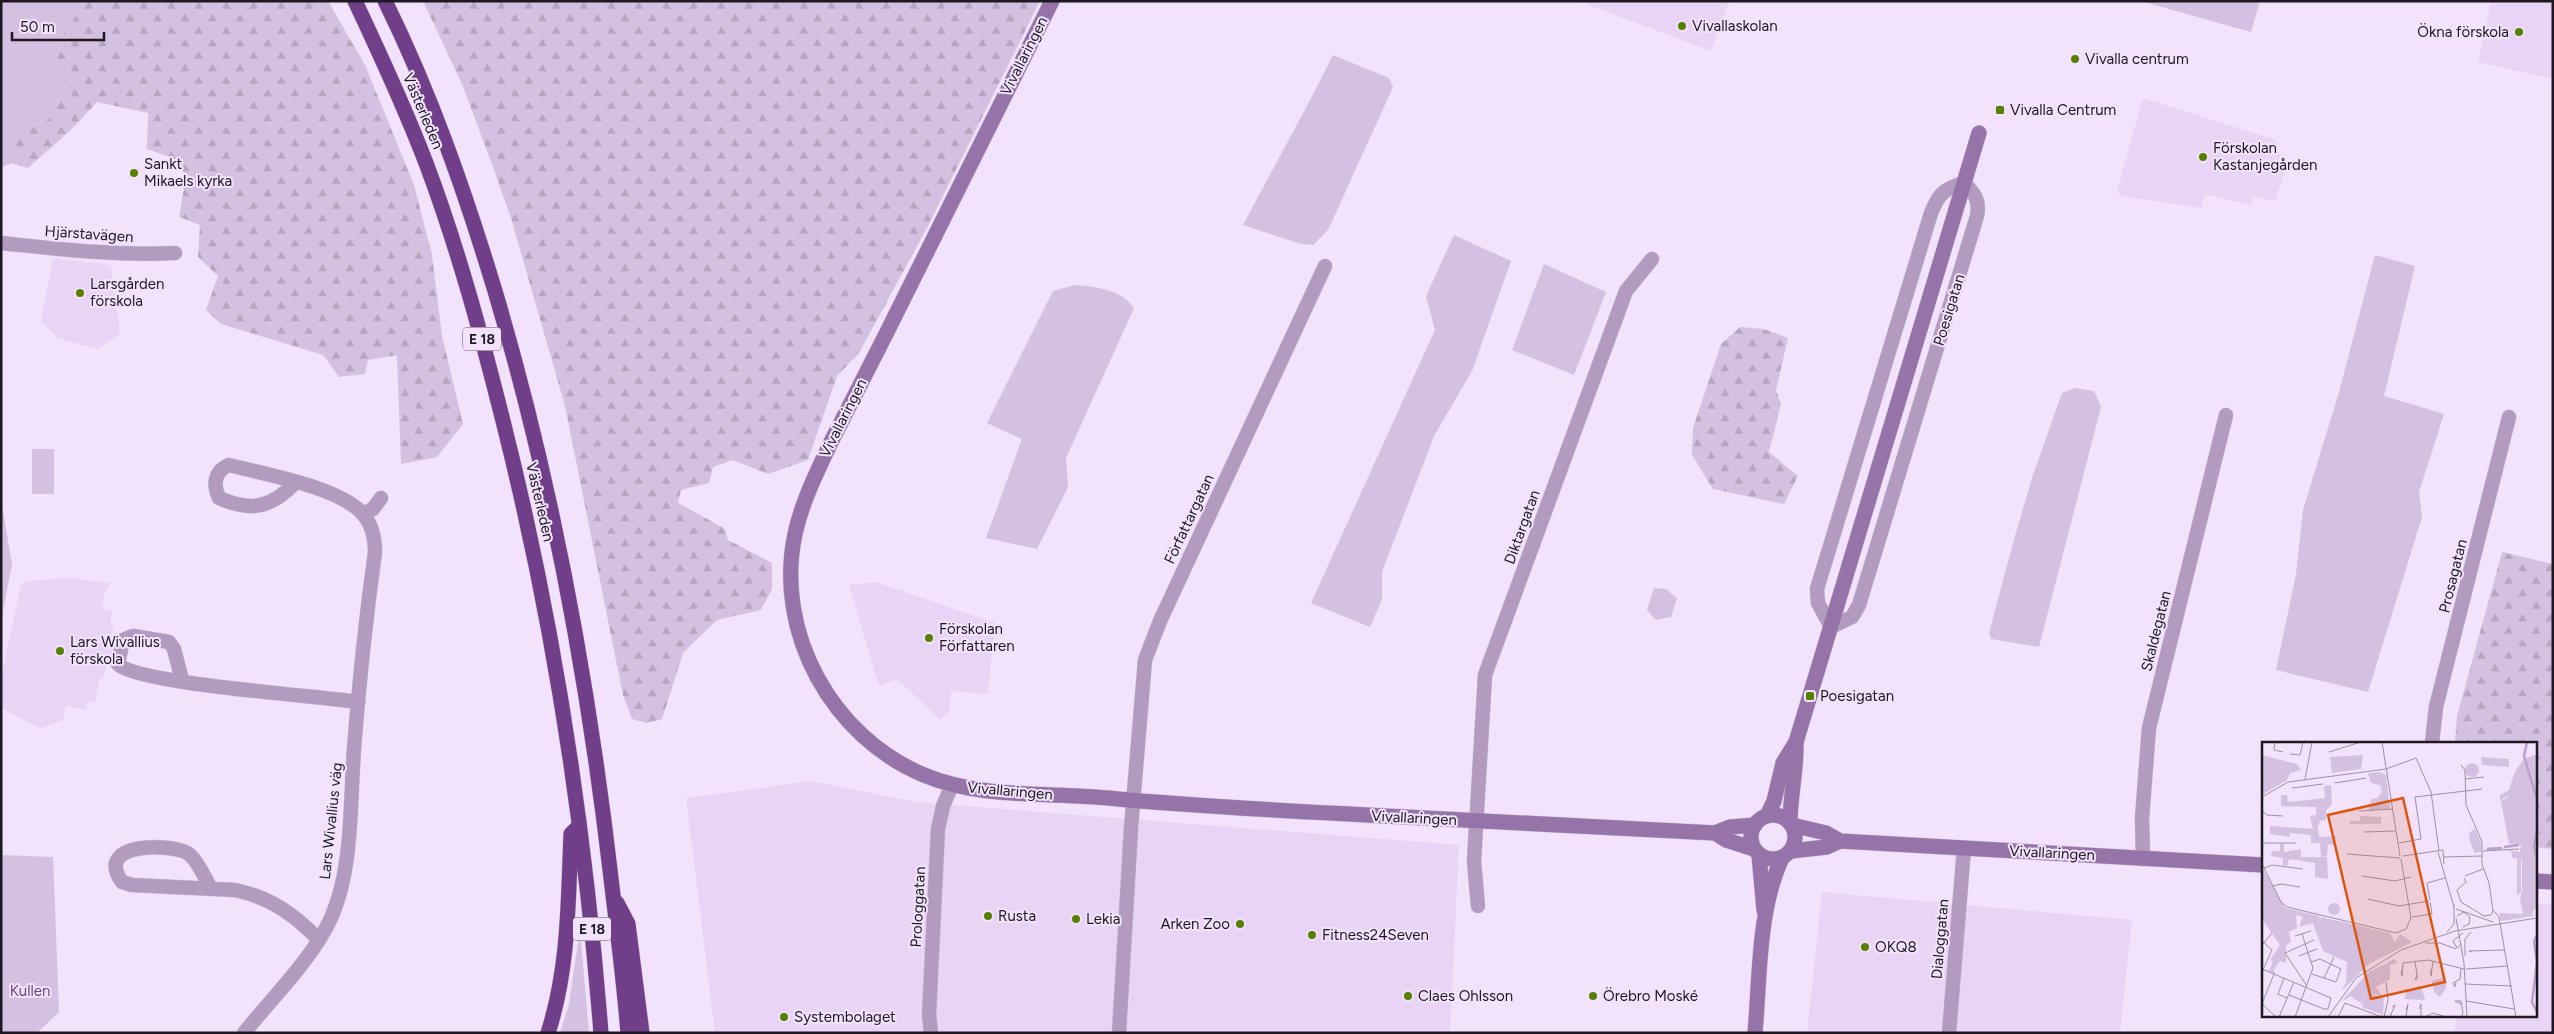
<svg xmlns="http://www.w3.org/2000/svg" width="2554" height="1034" viewBox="0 0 2554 1034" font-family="Figtree,sans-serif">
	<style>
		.built { fill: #e9d4f5 }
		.green { fill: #d4c0e0 }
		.forest { fill: url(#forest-firs) }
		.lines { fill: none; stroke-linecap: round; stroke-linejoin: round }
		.street-casing { stroke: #ccbed5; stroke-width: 15 }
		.secondary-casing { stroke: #ccbed5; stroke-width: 16 }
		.highway-casing { stroke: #ccbed5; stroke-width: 16 }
		.street { stroke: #b29bbf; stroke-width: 14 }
		.secondary { stroke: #9674a9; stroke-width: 15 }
		.highway { stroke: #713f8a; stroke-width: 15 }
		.poi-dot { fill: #578002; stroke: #f2e2fc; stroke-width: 2 }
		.labels { text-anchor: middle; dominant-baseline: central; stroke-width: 4; stroke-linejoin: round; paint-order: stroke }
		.shield { fill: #f2e2fc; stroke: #5d5563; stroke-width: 1 }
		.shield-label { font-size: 14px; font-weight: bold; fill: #1d1821 }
		.poi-label { font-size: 15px; fill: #1d1821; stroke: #f2e2fc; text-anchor: start }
		.street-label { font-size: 15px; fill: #1d1821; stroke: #f2e2fc }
		.park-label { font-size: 15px; fill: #6b467e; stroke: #f2e2fc }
		.inset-river { fill: none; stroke: #bca0cc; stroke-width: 2.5 }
		.inset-road { fill: none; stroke: #9d91a4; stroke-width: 1 }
		.view { fill: #de560d; fill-opacity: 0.15; stroke: #de560d; stroke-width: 2.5 }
		.inset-edge { fill: none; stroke: #1d1821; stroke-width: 2.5 }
	</style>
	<defs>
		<pattern id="forest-firs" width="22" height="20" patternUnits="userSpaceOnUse" patternTransform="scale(1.25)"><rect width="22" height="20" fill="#d4c0e0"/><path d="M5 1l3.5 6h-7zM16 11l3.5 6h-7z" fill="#b6a4c0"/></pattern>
	</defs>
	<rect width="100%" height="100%" fill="#f2e2fc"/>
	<g class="built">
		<path d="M1578,1H1729L1711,51Z"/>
		<path d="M2491,1H2553V79L2478,62Z"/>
		<path d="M2143,98L2276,140L2284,173L2275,201L2253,196L2251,205L2205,194L2201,208L2120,196L2117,190Z"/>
		<path d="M53,258L111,265L120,334L97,349L57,338L41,321Z"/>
		<path d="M71,578L110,583L105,592L102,609L112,611L110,625L114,626L111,639L115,640L110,662H107L104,677H100L95,703L87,701L85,710L66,706L63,720L40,728L1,708V678L21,585L27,581Z"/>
		<path d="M876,582L995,623L988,694L951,691L949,712L941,720L897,679L879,686L849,585Z"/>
		<path d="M812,781L916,802L1459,845L1450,1033H715L686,798Z"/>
		<path d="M1822,892L2132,920L2120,1033H1807Z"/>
		<path d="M2535,903L2553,904V1033H2455L2456,1015H2535Z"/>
	</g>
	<g class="green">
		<path d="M1,1H87L54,46L65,87L48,120L15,132L11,163L1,168Z"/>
		<path d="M2140,1H2260L2251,32Z"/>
		<path d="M1333,55L1389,78L1393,87L1328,230L1313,245L1301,244L1243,225C1273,168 1305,112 1333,55Z"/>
		<path d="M1454,235L1511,261L1472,371L1434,436L1382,572V599L1370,627L1311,603L1435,330L1426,296Z"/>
		<path d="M2375,255L2415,266L2384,396L2444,414L2419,492L2422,517L2368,692L2276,670L2296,574L2303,510L2339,392Z"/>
		<path d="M1544,264L1606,292L1574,375L1512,350Z"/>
		<path d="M1075,285C1094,286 1123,290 1134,308L1066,458L1068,487L1037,549L986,538L1022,439L987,423L1053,291Z"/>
		<path d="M2075,388L2094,391L2101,407L2039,647L1991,639L1989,633L2013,543L2032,478L2062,393Z"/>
		<rect x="32" y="449" width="22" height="45"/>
		<path d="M1,499L12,564L1,622Z"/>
		<path d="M1654,588L1666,589L1677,598L1671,617L1656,620L1647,610Z"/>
		<path d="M1,855L53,857L59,1012L37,1033H1Z"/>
		<path d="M580,929L589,1033H560L569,1004Z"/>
	</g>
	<g class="forest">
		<path d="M87,1H328L365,65L414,185L432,255L442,336L463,424L437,457L401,464L397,355L368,360L365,374L339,377L323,355L221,324L206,310L218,276L198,257L200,225L179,217L186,176L175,159L147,149L148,113L97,102L72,129L28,168L11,163L15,132L48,120L65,87L54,46Z"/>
		<path d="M423,1H1040L928,226L859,353L837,376L808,460L768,474L733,460L713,467L709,483L681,490L678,503L724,528L728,540L772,563V589L761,610L717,620L683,653L662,719L647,723L632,719L623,695L565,406L511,218L493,167L462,84Z"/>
		<path d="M1740,327L1764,329L1788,338L1776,390L1781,404L1769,452L1798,476L1784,504L1713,489L1692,455L1693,428L1721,344Z"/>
		<path d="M2502,552L2553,564V849L2535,847V743H2455L2457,716Z"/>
	</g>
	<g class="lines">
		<defs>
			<g id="street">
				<path d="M1964,183C1975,194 1980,200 1977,216L1859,605L1852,617L1831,627L1818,603L1817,589L1931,213C1939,194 1943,189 1964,183Z"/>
				<path d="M1,243C58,249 117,256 175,253"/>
				<path d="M363,514L373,509L381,498"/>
				<path d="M182,680L174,649L169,642L133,636L123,640L118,664C136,684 321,696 358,702"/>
				<path d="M2432,743L2436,707L2509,417"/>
				<path d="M2143,859L2142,818L2149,728L2226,415"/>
				<path d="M211,889C205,878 199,863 190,855C178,843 92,840 122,882L132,885L235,890C269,897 294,914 318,939"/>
				<path d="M1478,906L1474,861L1485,675L1626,291L1652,259"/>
				<path d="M244,1033C272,998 313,958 331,918C353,869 350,802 354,749C359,683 366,617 375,552C375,538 372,524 362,513C338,487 264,474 229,465C214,471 213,485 219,498C251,512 271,508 295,483"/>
				<path d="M931,1033L929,1015L938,829L943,806L952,785"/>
				<path d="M1119,1033L1131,828L1145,660L1160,621L1325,266"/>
				<path d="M1949,1033L1964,848"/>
			</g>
			<g id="secondary">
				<path d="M1052,1C996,112 942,224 886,334C868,369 850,404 832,440C818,470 802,501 795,534C774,632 832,737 924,775C981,799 1047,792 1108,798C1200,807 1293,811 1386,816C1496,822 1606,828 1715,833L1730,827L1755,825"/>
				<circle cx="1773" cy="837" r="22"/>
				<path d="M1767,816L1774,801L1783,763L1796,742L1979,133"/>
				<path d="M1790,823C1790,795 1797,769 1796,742"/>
				<path d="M1792,825L1826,833L1840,841L2263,865"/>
				<path d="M1715,833L1726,840L1754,849"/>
				<path d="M1791,851L1827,847L1840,841"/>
				<path d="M1759,855L1764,910"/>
				<path d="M2535,881L2553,882"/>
				<path d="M1755,1033C1760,976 1758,910 1782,858"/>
			</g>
			<g id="highway">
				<path d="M355,1C380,54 405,108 426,163C458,248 482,337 504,425C554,624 585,828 601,1033"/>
				<path d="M385,1C431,94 465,192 495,291C552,483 588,679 611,878C617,930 624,981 628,1033"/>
				<path d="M617,903L628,924L642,1033"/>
				<path d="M548,1033C569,968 568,902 571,834L579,826"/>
			</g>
		</defs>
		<use href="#street" class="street-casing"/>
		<use href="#secondary" class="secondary-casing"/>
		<use href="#highway" class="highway-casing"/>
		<use href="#street" class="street"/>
		<use href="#secondary" class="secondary"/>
		<use href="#highway" class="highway"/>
	</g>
	<g class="poi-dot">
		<circle cx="1682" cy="26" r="5"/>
		<circle cx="2519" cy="32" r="5"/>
		<circle cx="2075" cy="59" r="5"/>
		<rect x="1995" y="105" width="10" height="10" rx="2.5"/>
		<circle cx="2203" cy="157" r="5"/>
		<circle cx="134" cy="173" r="5"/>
		<circle cx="80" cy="293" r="5"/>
		<circle cx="929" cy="638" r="5"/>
		<circle cx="60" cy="651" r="5"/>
		<rect x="1805" y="691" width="10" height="10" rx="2.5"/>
		<circle cx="988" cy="916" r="5"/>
		<circle cx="1076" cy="919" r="5"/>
		<circle cx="1240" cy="924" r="5"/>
		<circle cx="1312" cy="935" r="5"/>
		<circle cx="1865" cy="947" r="5"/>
		<circle cx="1408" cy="996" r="5"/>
		<circle cx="1593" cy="996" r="5"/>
		<circle cx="784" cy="1017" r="5"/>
	</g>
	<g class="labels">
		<g class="shield">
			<rect x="463" y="327.5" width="38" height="23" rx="4"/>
			<rect x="573" y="917.5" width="38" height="23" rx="4"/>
		</g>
		<g class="shield-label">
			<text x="482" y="339">E 18</text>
			<text x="592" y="929">E 18</text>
		</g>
		<g class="poi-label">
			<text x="1692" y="26">Vivallaskolan</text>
			<text x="2509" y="32" text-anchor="end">Ökna förskola</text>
			<text x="2085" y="59">Vivalla centrum</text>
			<text x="2010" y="110">Vivalla Centrum</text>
			<text x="2213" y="148">Förskolan<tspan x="2213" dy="17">Kastanjegården</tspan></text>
			<text x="144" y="164">Sankt<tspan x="144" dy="17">Mikaels kyrka</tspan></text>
			<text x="90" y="284">Larsgården<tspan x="90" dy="17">förskola</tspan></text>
			<text x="939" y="629">Förskolan<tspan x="939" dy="17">Författaren</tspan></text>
			<text x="70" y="642">Lars Wivallius<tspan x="70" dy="17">förskola</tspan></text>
			<text x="1820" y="696">Poesigatan</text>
			<text x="998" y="916">Rusta</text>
			<text x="1086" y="919">Lekia</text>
			<text x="1230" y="924" text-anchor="end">Arken Zoo</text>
			<text x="1322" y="935">Fitness24Seven</text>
			<text x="1875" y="947">OKQ8</text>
			<text x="1418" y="996">Claes Ohlsson</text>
			<text x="1603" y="996">Örebro Moské</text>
			<text x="794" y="1017">Systembolaget</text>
		</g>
		<g class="street-label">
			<text transform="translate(1024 56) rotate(-63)">Vivallaringen</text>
			<text transform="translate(423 111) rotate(67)">Västerleden</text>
			<text transform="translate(89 234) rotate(4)">Hjärstavägen</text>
			<text transform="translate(1949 310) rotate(-73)">Poesigatan</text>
			<text transform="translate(843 418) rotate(-63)">Vivallaringen</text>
			<text transform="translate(540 502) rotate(77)">Västerleden</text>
			<text transform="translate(1189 519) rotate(-65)">Författargatan</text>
			<text transform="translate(1522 527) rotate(-70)">Diktargatan</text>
			<text transform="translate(2453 576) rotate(-76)">Prosagatan</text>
			<text transform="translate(2156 631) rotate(-76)">Skaldegatan</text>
			<text transform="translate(1010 791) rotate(5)">Vivallaringen</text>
			<text transform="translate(1414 818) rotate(3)">Vivallaringen</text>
			<text transform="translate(331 821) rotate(-84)">Lars Wivallius väg</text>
			<text transform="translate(2052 853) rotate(3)">Vivallaringen</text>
			<text transform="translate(918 907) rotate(-87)">Prologgatan</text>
			<text transform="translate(1940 939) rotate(-85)">Dialoggatan</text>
		</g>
		<g class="park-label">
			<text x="30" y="991">Kullen</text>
		</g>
	</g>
	<g transform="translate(2262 742)">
		<rect width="275" height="275" fill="#f2e2fc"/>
		<path d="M275,12V164L270,171L272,174L239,179L237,171L261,172L258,157L260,149V118L259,115V150L255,154V116H250V111L245,108L258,110L259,103L247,102L239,59L247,55L250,63L248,51L254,28L262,17ZM101,13L99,27L70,31L68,15ZM219,15L247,17V25L220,23ZM69,43L70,63L64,65V78L58,79L56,84L57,95L74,94L73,103L66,102L65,114L59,115L58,101H49V93L28,91V95L8,92V84L51,87L48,74L54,73V65L19,64V53H25L26,60L63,56L62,44ZM98,74L119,75V82H88V79H98ZM18,102H22V110L39,107V115H65L66,137L53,135V121L27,117L25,124L21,123V116L9,114L10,109H18ZM66 167a6 6 0 1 1 12 0a6 6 0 1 1-12 0ZM181,236L184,238V246L178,255L172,250L170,239ZM149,247H160L163,258L142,257L145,249ZM103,250L122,256L121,273L100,265Z" fill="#d4c0e0"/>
		<path d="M0,13L35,22L39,28L28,31L25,38L0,53ZM203 28a7 7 0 1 1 14 0a7 7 0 1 1-14 0ZM118,30L124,33L128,67L107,68L109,57L116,56L120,49L118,43L109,41L106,31ZM256,31L259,44L253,53L254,61L249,62L245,54L238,59V53L247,48L252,32ZM58,57L69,58V63L61,72L56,70ZM213,87L219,101V110L213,111L208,100L207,91ZM0,125L23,166L57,174L58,179L59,175L128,191L133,200L138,192L150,200L107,222L78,250L84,241L85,220L61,209L51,181L37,185L41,175L34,173L35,186L27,190L29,200L24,203V221L18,219L12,227L13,232L7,229L11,219L8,218L18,203L0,177ZM132,217L136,221L128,223V237L114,245L120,254L103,250L100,262L89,254L79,260L107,230Z" fill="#d4c0e0"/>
		<path class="inset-river" d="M265,0L262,14L275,57M275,88L272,105L275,115M242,105L257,103M225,107L240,106M275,193L272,199L275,220L270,260L275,270"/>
		<path class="inset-road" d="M13,0L12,8L21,10M120,0L138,114M67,10L99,0M28,12L38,13L41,0M199,23L203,28L204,63L220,100V122L227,141L231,169L229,173L222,174L199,160L195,148L204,140L202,136M43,37L50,0M203,37L222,35M73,41L104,36M30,46L61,42M0,55L26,40L124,27L154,16L169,50L177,109M0,69L5,73L21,74M97,69L131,67M102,90L133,89M0,101H34M137,101L159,97L153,55L220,47M221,109L257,107M176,110L192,165M85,112L138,116M141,114L181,108L182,122M182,115L220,114M0,122L19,160L25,165L134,191L144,187L149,176L139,117M2,126L10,123L41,127M100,134L133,139L149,135M203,134L221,127M11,144L19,142L38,145M106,157L137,164L167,159M168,158L165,141L183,136M194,167L231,180M231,168L237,175L254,275M195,174L202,170L208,175L207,182L201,185M150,175L170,172L168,160M194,176L202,221L205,275M185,190L192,182V163M33,194L49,189M0,199L10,208L1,228M163,201H178L194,207M199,202L195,206L191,199L201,191M0,203L10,191M210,210L207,209L242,208M37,214L55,207M203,214V197L209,190M49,220L58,217L79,227L74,240L50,232M153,220L154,226L155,233V237L153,238L155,233M0,227L69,256L66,267H62M169,227V234L171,219M204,227L246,224M139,228L140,234L141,221L166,218L202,227M12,232L0,262L14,275M22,236L16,252L25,256M62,236L72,215M194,240L193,245L191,241L198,237L199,227M203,242L250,244M45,244L23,211L52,198M27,253L62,267M204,259L252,267M199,262L193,259H199L201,271L199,275M157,267L159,262V275M144,268L146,262L144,275M17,275L32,240M33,275L51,226L40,192M66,275L94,236L139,208L193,189L275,176M76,275L83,261L120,275M122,275L126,258L124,240M128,275L133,263L130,265M163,275L171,271L184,275"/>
		<path class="view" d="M141,56L183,240L109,257L66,73Z"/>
		<rect width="275" height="275" class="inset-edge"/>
	</g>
	<rect width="2554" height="1034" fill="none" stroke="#1d1821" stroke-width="5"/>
	<path d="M12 32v8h92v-8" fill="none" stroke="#1d1821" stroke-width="2.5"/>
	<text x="20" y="32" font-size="15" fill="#1d1821" stroke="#f2e2fc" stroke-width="4" paint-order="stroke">50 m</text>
</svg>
